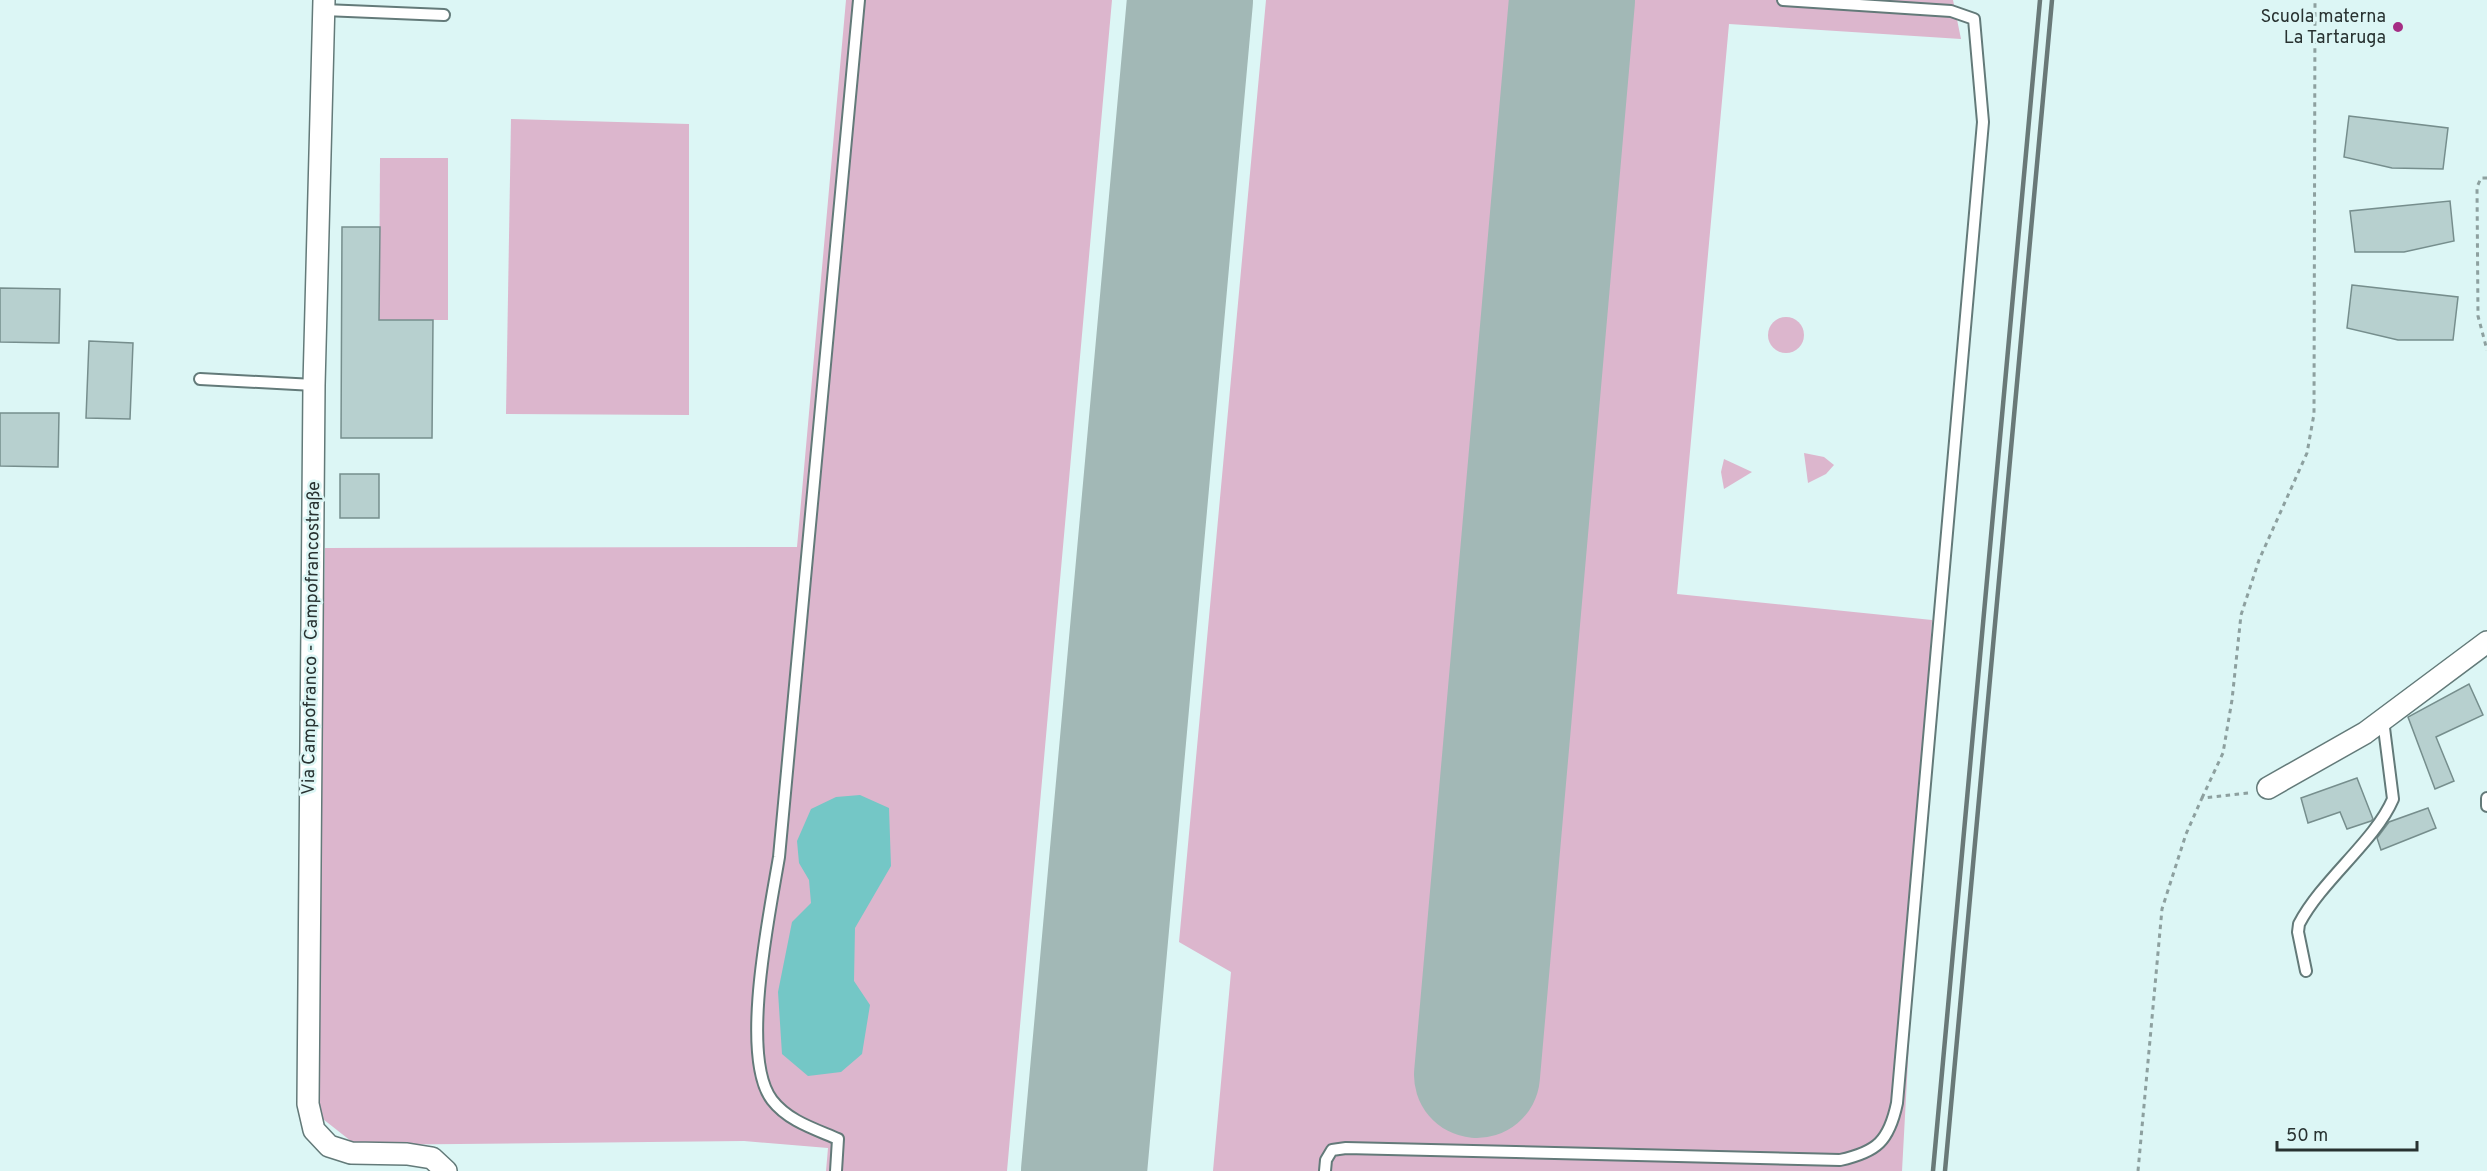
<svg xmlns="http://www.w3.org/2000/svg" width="2487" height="1171" viewBox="0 0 2487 1171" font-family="Overpass,sans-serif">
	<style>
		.green { fill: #dcb6cd }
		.water { fill: #74c7c6 }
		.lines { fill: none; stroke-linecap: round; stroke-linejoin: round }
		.runway { stroke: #a2b8b6; stroke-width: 126 }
		.building { fill: #b7d0cf; stroke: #768e8d; stroke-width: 1.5 }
		.lane-casing { stroke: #637a79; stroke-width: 14 }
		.street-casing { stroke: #637a79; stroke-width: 24 }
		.path { stroke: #8da09f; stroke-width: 3; stroke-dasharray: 4.5 4.5; stroke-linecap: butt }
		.lane { stroke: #fff; stroke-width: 10 }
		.street { stroke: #fff; stroke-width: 21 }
		.rail { stroke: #697978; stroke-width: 4.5 }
		.poi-dot { fill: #a52d84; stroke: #dcf6f5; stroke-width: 2 }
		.labels { text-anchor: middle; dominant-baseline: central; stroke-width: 5; stroke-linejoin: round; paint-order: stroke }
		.poi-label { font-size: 18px; fill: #283231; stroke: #dcf6f5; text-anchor: end }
		.street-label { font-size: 18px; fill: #283231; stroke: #dcf6f5 }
	</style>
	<rect width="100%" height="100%" fill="#dcf6f5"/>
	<g class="green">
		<path d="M846,0H1112L1007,1171H826L828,1148L744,1141L356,1145L314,1112L325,548L797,547Z"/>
		<path d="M1266,0H1953L1961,39L1729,24L1677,594L1932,620L1902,1171H1213L1231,972L1179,942Z"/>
		<path d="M511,119L689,124V415L506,414Z"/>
		<path d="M380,158H448V320H379Z"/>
		<circle cx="1786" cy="335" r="18"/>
		<path d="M1804,453L1824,457L1834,465L1826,474L1808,483Z"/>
		<path d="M1724,459L1752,472L1724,489L1721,472Z"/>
	</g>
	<path class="water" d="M860,795L889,808L891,866L855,928L854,981L870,1005L862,1054L841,1072L808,1076L782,1054L778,992L792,922L811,903L809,880L799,863L797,841L811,809L836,797Z"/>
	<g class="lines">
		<g class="runway">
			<path d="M1477,1075L1572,0"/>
			<path d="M1084,1171L1190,0"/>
		</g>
	</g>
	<g class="building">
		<path d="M2349,116L2448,128L2443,169L2392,168L2344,157Z"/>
		<path d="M2450,201L2454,241L2404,252H2355L2350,211Z"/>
		<path d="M342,227H380L379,320H433L432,438H341Z"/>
		<path d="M2352,285L2458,297L2453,340H2398L2347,328Z"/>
		<path d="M0,288L60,289L59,343L0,342Z"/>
		<path d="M89,341L133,343L130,419L86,418Z"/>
		<path d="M0,413H59L58,467L0,466Z"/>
		<rect x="340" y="474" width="39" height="44"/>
		<path d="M2469,684L2483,715L2436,737L2454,781L2435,789L2408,717Z"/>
		<path d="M2357,778L2373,819L2371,821L2347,829L2340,812L2308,823L2301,798Z"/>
		<path d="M2428,808L2436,828L2381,850L2377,838L2389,822Z"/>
	</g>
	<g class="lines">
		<defs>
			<g id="lane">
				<path d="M324,10L444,15"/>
				<path d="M200,379L314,385"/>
				<path d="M2487,798V806"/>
				<path d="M2306,971L2298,932L2299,924C2322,880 2375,841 2393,799L2383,720"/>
				<path d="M836,1171L838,1139C815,1129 788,1121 772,1100C739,1057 770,911 779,857L859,0"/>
				<path d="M1325,1171L1326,1160L1332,1150L1346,1148L1840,1160C1877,1152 1889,1141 1897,1103L1983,122L1974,19L1951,11L1783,0"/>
			</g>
			<g id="street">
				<path d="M324,0L314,385L308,1104L314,1130L329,1146L351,1153L407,1154L432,1158L446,1171"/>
				<path d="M2268,788L2365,733L2487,642"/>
			</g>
		</defs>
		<use href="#lane" class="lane-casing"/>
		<use href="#street" class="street-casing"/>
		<g class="path">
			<path d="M2487,178H2481L2477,187L2478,316L2487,350"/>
			<path d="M2202,798L2223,753L2232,700L2241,615L2259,560L2307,453L2314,414L2315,0"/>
			<path d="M2138,1171L2162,909L2186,834L2202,798L2249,793"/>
		</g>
		<use href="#lane" class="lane"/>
		<use href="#street" class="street"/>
		<g class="rail">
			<path d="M1933,1171L2040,0"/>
			<path d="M1945,1171L2052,0"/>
		</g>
	</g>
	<circle class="poi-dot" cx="2398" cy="27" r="6"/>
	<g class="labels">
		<g class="poi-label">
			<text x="2386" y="17">Scuola materna<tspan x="2386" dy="21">La Tartaruga</tspan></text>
		</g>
		<g class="street-label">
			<text transform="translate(312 638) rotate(-89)">Via Campofranco - Campofrancostraße</text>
		</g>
	</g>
	<path d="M2277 1141v9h140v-9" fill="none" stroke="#283231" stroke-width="3"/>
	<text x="2286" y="1141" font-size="18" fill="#283231" stroke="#dcf6f5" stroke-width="4.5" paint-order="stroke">50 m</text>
</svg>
